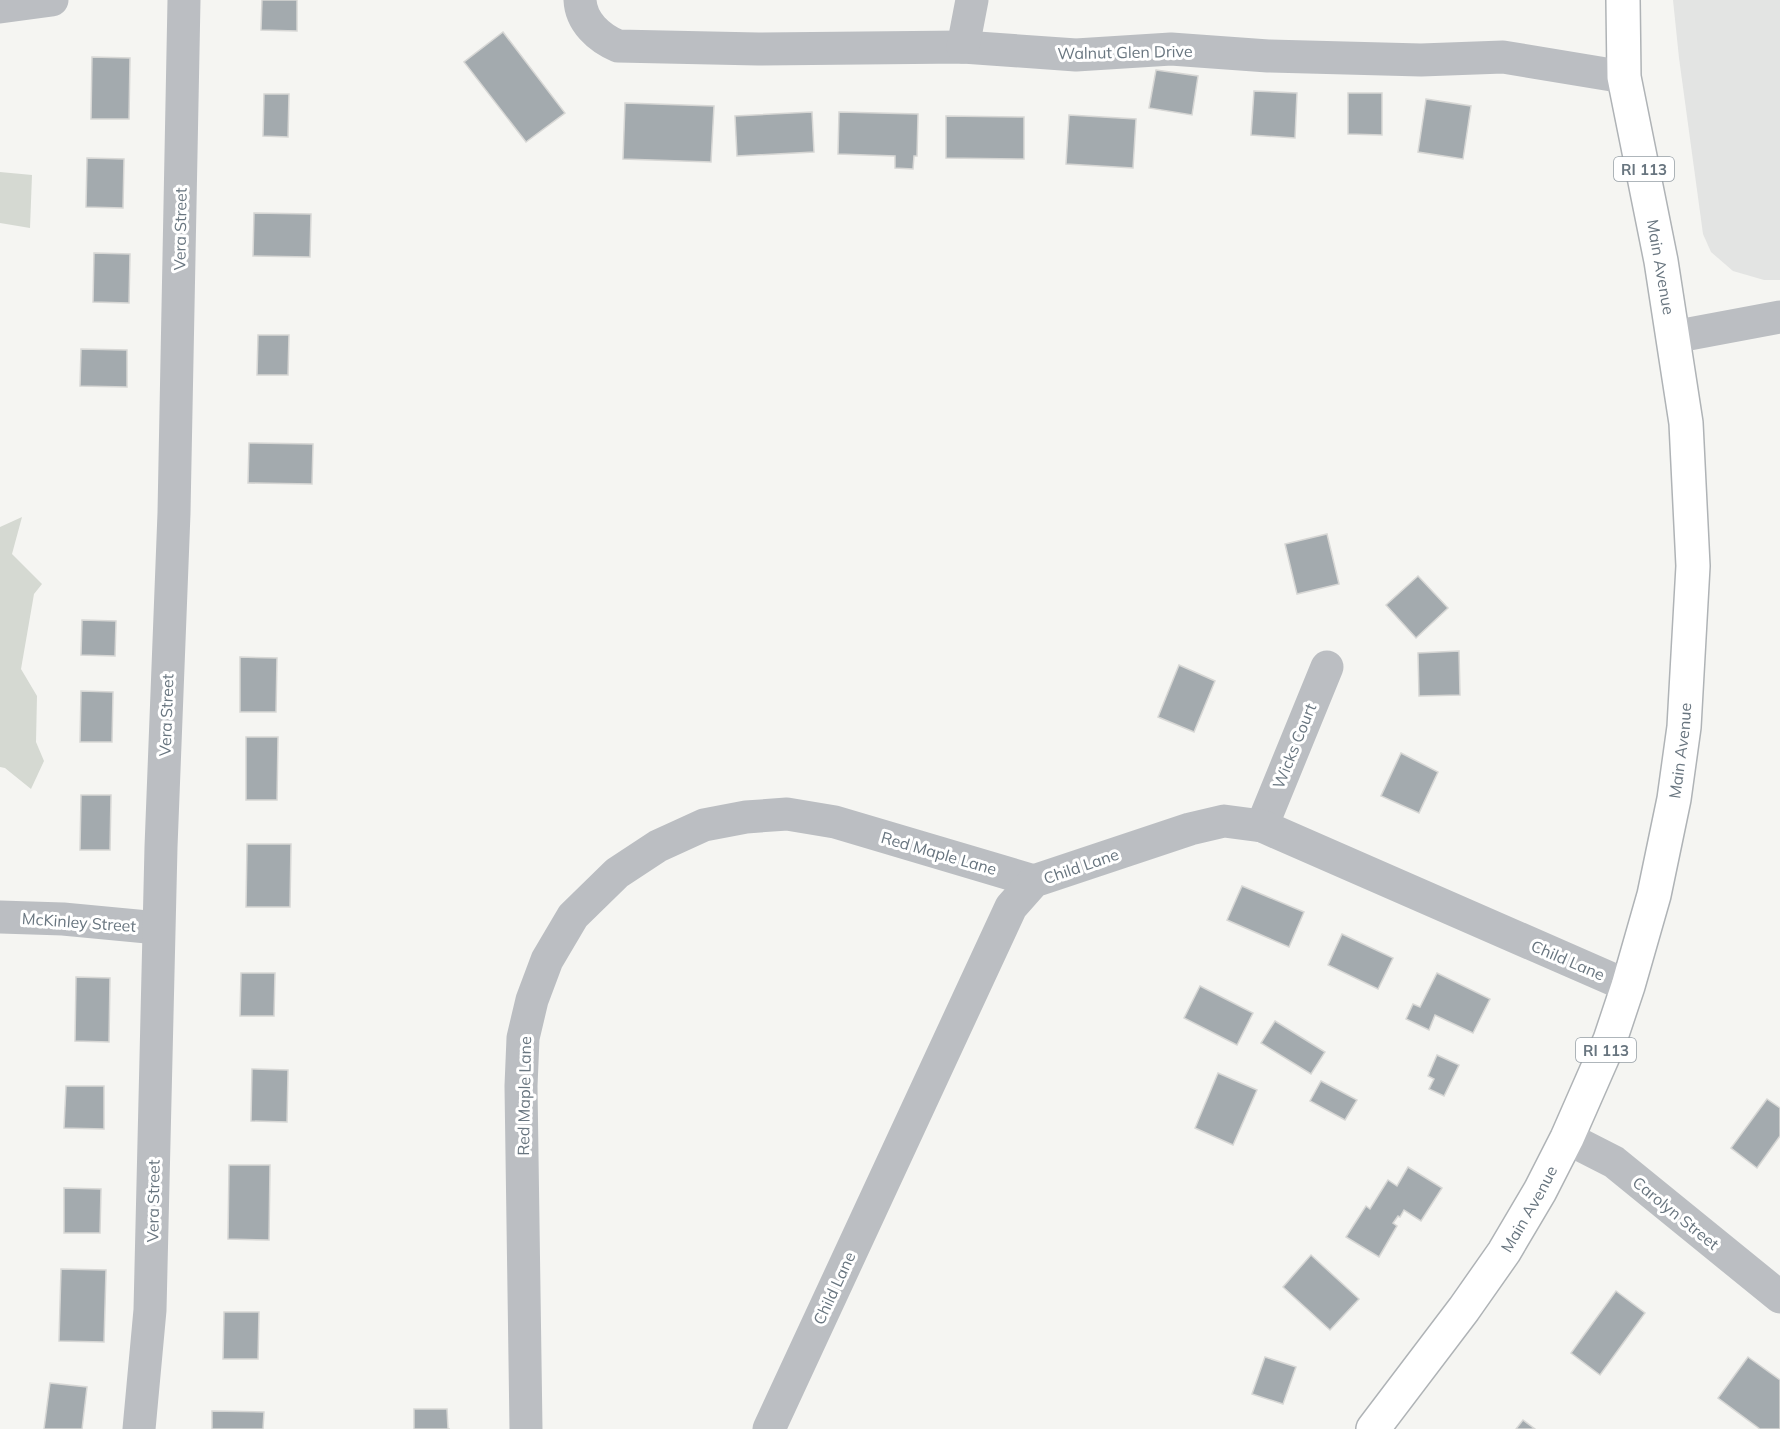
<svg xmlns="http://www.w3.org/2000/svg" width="1780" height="1429" viewBox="0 0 1780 1429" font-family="Mulish,sans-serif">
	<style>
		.built { fill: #e3e4e3 }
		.green { fill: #d5d9d2 }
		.building { fill: #a3aaae; stroke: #d7d7d5; stroke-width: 1.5 }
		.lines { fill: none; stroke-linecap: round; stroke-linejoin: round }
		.primary-casing { stroke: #afb3b6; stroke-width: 36 }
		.minor { stroke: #bbbec2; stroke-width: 33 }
		.tertiary { stroke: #bbbec2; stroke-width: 33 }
		.primary { stroke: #fff; stroke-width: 33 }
		.labels { text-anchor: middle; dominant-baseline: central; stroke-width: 6; stroke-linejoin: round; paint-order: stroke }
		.shield { fill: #fff; stroke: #959ea5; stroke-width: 1.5 }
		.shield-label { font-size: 15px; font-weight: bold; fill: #68757f }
		.street-label { font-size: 16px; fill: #68757f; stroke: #fff }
	</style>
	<rect width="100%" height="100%" fill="#f5f5f2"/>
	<path class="built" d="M1673,0H1780V280H1764L1733,271L1711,252L1703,234L1679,58Z"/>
	<g class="green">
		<path d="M0,172L32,175L30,228L0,223Z"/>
		<path d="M22,517L12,554L42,584L34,594L21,669L37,696L36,742L44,761L31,789L5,768L0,767V527Z"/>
	</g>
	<g class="building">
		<path d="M262,0H297V31L261,30Z"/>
		<path d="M503,32L565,113L526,142L464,62Z"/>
		<path d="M92,57L130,58L129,119H91Z"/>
		<path d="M1156,70L1198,76L1192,115L1149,108Z"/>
		<path d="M1254,91L1297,93L1295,138L1251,135Z"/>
		<path d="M1348,93H1382V135L1348,134Z"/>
		<path d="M264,94H289L288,137L263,136Z"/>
		<path d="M1426,99L1471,106L1463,159L1418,152Z"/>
		<path d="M625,103L714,106L711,162L623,159Z"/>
		<path d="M812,112L814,152L737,156L735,116Z"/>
		<path d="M839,112L918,114L917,156H914L913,169L895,168V156L838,154Z"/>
		<path d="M1069,115L1136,119L1133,168L1066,164Z"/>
		<path d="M946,116L1024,117V159L946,158Z"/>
		<path d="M87,158L124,159L123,208L86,207Z"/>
		<path d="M254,213L311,214L310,257L253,256Z"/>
		<path d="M94,253L130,254L129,303L93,302Z"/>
		<path d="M258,335H289L288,375H257Z"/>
		<path d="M81,349L127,350V387L80,386Z"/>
		<path d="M249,443L313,444L312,484L248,483Z"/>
		<path d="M1327,534L1339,584L1297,594L1285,544Z"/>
		<path d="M1418,576L1448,608L1416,638L1386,605Z"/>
		<path d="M82,620L116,621L115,656L81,655Z"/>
		<path d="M1459,651L1460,695L1419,696L1418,653Z"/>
		<path d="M240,657L277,658L276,712H240Z"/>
		<path d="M1179,665L1215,681L1194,732L1158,717Z"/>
		<path d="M81,691L113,692L112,742H80Z"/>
		<path d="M246,737H278L277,800H246Z"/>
		<path d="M1401,753L1438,772L1419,813L1381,796Z"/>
		<path d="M81,795H111L110,850H80Z"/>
		<path d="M247,844H291L290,907H246Z"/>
		<path d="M1242,886L1304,912L1289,947L1227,920Z"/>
		<path d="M1342,934L1393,958L1378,989L1328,965Z"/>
		<path d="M241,973H275L274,1016H240Z"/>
		<path d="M1437,973L1490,999L1473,1033L1435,1015L1429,1030L1406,1019L1413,1004L1420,1007Z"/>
		<path d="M76,977L110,978L109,1042L75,1041Z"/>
		<path d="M1200,986L1253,1013L1237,1045L1184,1018Z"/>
		<path d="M1275,1021L1325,1052L1311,1074L1261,1043Z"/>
		<path d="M1437,1055L1459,1065L1444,1096L1429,1089L1434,1079L1428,1076Z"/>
		<path d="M252,1069L288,1070L287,1122L251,1121Z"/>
		<path d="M1218,1073L1257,1090L1233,1145L1195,1128Z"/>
		<path d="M1321,1081L1357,1100L1345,1120L1310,1101Z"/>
		<path d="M66,1086H104V1129L64,1128Z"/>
		<path d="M1767,1099L1780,1108V1136L1757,1168L1731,1148Z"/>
		<path d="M229,1165H270L269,1240L228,1239Z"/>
		<path d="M1408,1167L1442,1188L1421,1221L1404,1210L1400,1217L1398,1216L1393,1223L1397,1226L1379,1257L1346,1237L1366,1206L1370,1209L1388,1180L1397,1186Z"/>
		<path d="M64,1188L101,1189L100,1233H64Z"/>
		<path d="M1311,1255L1359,1299L1330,1330L1283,1287Z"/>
		<path d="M61,1269L106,1270L104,1342L59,1341Z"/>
		<path d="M1616,1291L1645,1313L1600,1375L1571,1353Z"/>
		<path d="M224,1312H259L258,1359H223Z"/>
		<path d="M1265,1357L1296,1367L1283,1404L1252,1394Z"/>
		<path d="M1748,1357L1780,1380V1429H1760L1718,1398Z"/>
		<path d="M50,1383L87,1387L82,1429H44Z"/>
		<path d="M414,1409H447L448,1429H450H414Z"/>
		<path d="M212,1411L264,1412L263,1429H212Z"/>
		<path d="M1523,1420L1535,1429H1516Z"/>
	</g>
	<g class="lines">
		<defs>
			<g id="primary">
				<path id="s1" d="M1373,1429L1464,1309L1504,1252L1540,1191L1567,1138L1610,1040L1628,986L1654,895L1674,799L1684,727L1693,566L1686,423L1661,261L1624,77L1623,0"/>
			</g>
		</defs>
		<use href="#primary" class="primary-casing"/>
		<g class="minor">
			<path d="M580,0C581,22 599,38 618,46L758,49L963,47L1076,55L1171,49L1268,56L1421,60L1503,57L1624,77"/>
			<path d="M0,7L52,0"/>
			<path d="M963,47L972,0"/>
			<path d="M1262,826L1327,667"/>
			<path d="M0,917L63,919L158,928"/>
			<path d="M1567,1138L1614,1162L1780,1297"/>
			<path d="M139,1429L150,1310L161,847L174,513L184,0"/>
			<path d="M526,1429L521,1086L523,1038L532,1000L547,960L573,916L617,873L658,846L704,825L746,817L787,814L835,822L1034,881"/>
			<path d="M769,1429L1011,907L1034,881L1190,829L1224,821L1262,826L1628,986"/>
		</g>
		<path class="tertiary" d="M1673,337L1780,317"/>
		<use href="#primary" class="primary"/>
	</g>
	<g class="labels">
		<g class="shield">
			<rect x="1614" y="157" width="60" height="24" rx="4.5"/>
			<rect x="1576" y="1038" width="60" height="24" rx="4.5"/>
		</g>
		<g class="shield-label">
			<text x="1644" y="169">RI 113</text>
			<text x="1606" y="1050">RI 113</text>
		</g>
		<g class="street-label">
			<text transform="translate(1125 52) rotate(-1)">Walnut Glen Drive</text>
			<text transform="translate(180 229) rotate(-89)">Vera Street</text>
			<text transform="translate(1661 267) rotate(80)">Main Avenue</text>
			<text transform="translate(166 715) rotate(-88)">Vera Street</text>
			<text transform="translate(1294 746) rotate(-68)">Wicks Court</text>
			<text stroke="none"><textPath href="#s1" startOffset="756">Main Avenue</textPath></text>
			<text transform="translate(939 853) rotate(16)">Red Maple Lane</text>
			<text transform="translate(1081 866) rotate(-19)">Child Lane</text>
			<text transform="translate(79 922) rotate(4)">McKinley Street</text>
			<text transform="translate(1568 960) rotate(23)">Child Lane</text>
			<text transform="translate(524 1096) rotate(-89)">Red Maple Lane</text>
			<text transform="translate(153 1201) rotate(-89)">Vera Street</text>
			<text stroke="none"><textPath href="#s1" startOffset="270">Main Avenue</textPath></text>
			<text transform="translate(1676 1213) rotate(39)">Carolyn Street</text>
			<text transform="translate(834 1288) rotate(-65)">Child Lane</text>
		</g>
	</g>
</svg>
